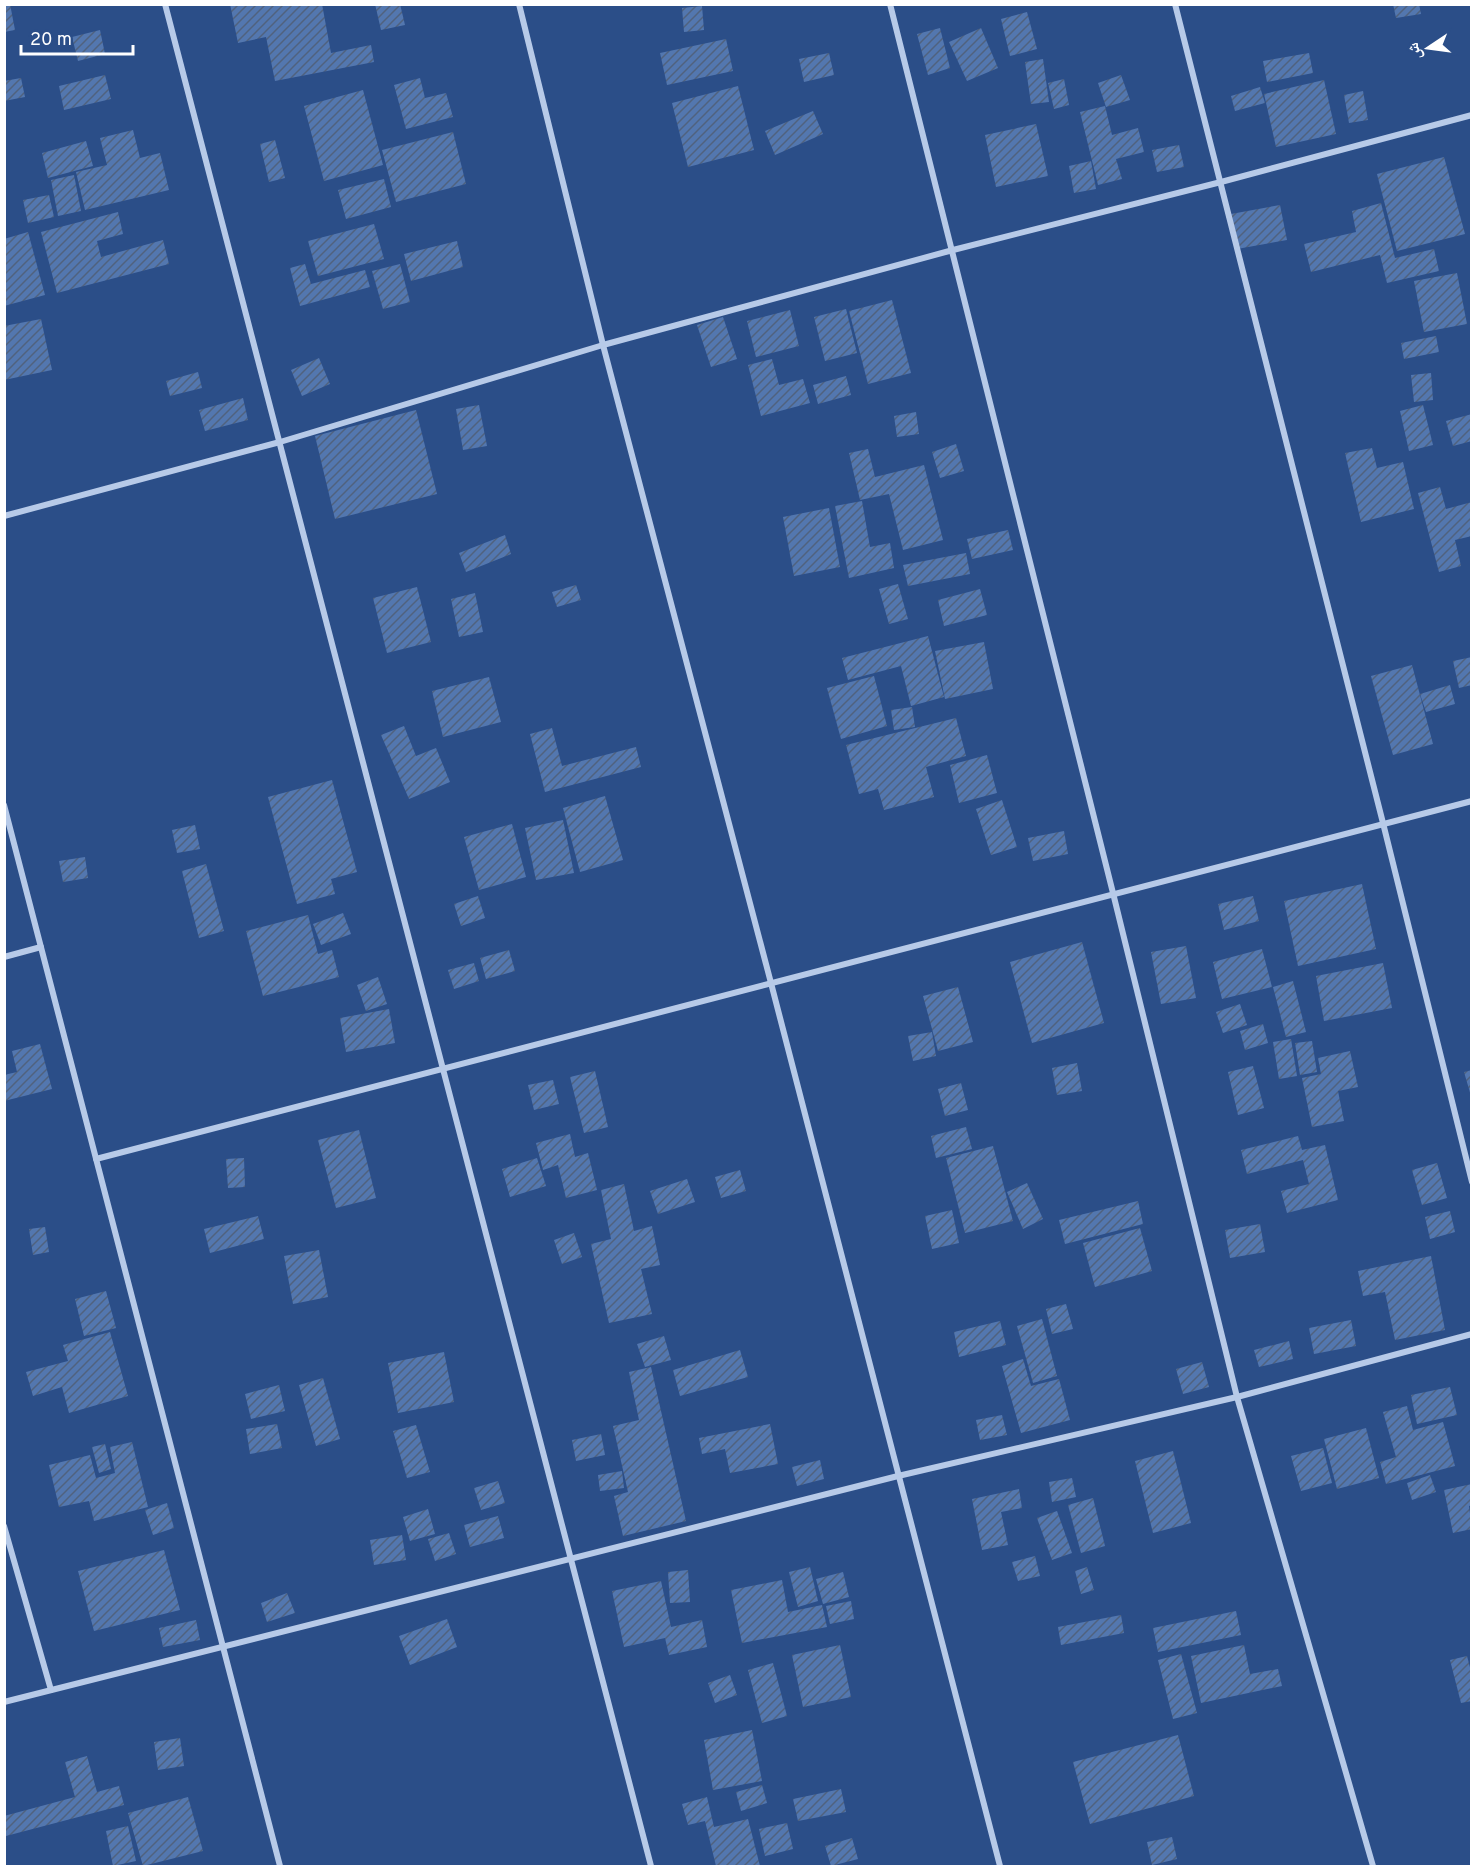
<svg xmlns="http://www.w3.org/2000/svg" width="1476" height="1871" viewBox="0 0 1476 1871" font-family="Overpass,'Noto Naskh Arabic',sans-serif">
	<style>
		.building { fill: url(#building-hatch) }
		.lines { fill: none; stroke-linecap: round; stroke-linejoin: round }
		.minor { stroke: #b7cae8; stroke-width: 6 }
	</style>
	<defs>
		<pattern id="building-hatch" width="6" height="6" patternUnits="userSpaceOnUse" patternTransform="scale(1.5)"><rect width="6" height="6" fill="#5377af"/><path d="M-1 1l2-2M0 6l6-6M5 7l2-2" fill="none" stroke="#50627e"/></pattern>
	</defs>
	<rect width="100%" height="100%" fill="#2b4e88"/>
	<g class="building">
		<path d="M4,4H10L15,30L4,32Z"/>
		<path d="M230,4H322L331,53L371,45L374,62L275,81L266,37L238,43Z"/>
		<path d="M375,4H400L405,25L381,30Z"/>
		<path d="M1393,4H1419L1421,14L1396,18Z"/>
		<path d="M702,6L704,30L684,32L682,8Z"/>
		<path d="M1027,12L1037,49L1010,56L1001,19Z"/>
		<path d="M940,28L950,68L928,75L917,34Z"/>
		<path d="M981,28L998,68L967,81L949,42Z"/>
		<path d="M100,30L105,54L78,61L72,37Z"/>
		<path d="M726,39L733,71L667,85L660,53Z"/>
		<path d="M829,53L834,75L804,82L799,59Z"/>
		<path d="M1309,53L1313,73L1267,82L1263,61Z"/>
		<path d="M1043,59L1049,102L1031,104L1025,62Z"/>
		<path d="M105,75L111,99L64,110L59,86Z"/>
		<path d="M1121,75L1130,100L1106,107L1098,83Z"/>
		<path d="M21,78L25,97L4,101V81Z"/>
		<path d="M420,78L425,98L446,93L453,117L406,129L394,85Z"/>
		<path d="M1064,79L1069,105L1054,109L1048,83Z"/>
		<path d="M1324,80L1336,134L1276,147L1264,94Z"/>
		<path d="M738,86L754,150L688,167L672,103Z"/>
		<path d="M1260,87L1265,103L1235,111L1231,96Z"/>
		<path d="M363,90L383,165L324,181L304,106Z"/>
		<path d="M1363,91L1368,120L1349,123L1344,95Z"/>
		<path d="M1105,106L1112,135L1138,128L1144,152L1116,159L1122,179L1098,185L1080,112Z"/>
		<path d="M813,111L823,134L775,155L765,131Z"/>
		<path d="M1036,124L1048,176L996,187L985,135Z"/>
		<path d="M133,130L140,158L160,153L169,190L85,210L76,172L107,165L100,138Z"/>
		<path d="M453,132L466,184L396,202L382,150Z"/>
		<path d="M275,140L285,178L269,182L260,144Z"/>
		<path d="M86,141L93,166L48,178L42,153Z"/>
		<path d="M1179,145L1184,167L1157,172L1152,150Z"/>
		<path d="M1444,157L1465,234L1397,251L1377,174Z"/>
		<path d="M1091,161L1096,189L1074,193L1069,166Z"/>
		<path d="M74,175L81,211L58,216L51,180Z"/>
		<path d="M384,179L391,207L346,219L338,190Z"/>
		<path d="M49,195L54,217L28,223L23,200Z"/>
		<path d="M1381,203L1395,258L1434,249L1439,271L1387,283L1380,255L1311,272L1304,244L1356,232L1352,211Z"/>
		<path d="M1280,205L1287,240L1237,249L1231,214Z"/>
		<path d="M118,212L123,234L97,241L101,257L163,240L169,264L57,293L41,232Z"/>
		<path d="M374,224L384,259L318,276L308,241Z"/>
		<path d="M28,232L45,295L4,306V239Z"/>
		<path d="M457,241L463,267L411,281L404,254Z"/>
		<path d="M305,264L311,284L365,270L370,287L300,306L290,268Z"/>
		<path d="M400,264L410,302L383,309L372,271Z"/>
		<path d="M1457,273L1467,324L1424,332L1414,281Z"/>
		<path d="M892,300L911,373L868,384L849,311Z"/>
		<path d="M846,309L857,353L825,361L814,317Z"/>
		<path d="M790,310L799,346L756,357L747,321Z"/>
		<path d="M723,317L737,359L711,367L697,325Z"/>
		<path d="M41,319L52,370L4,380V326Z"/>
		<path d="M1436,336L1439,352L1404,359L1401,343Z"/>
		<path d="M319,358L330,384L302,396L291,370Z"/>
		<path d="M772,359L779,385L803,379L810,403L761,416L748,365Z"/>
		<path d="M198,372L202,388L170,396L166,381Z"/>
		<path d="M1431,373L1433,400L1414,402L1411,375Z"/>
		<path d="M846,376L851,395L818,404L813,385Z"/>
		<path d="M243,398L248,420L205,431L199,410Z"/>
		<path d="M479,405L487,446L463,450L456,409Z"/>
		<path d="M1423,405L1433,445L1409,451L1400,411Z"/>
		<path d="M416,410L437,494L335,519L315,436Z"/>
		<path d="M916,412L919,434L897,437L894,416Z"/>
		<path d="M1472,414V441L1453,446L1446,421Z"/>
		<path d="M956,444L964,471L940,478L932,452Z"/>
		<path d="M1372,448L1377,468L1403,462L1414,509L1361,522L1345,453Z"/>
		<path d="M868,449L875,477L924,465L943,540L903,550L889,494L860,500L849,453Z"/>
		<path d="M1440,487L1446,509L1472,502V536L1455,540L1461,566L1439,572L1418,493Z"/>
		<path d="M862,501L870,547L890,543L894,568L849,578L835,506Z"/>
		<path d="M829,508L840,567L794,576L783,517Z"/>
		<path d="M1008,530L1013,550L972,559L967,539Z"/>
		<path d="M505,535L511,554L466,572L459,553Z"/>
		<path d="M966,553L970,574L908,586L903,565Z"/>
		<path d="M898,584L908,619L889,624L879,589Z"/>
		<path d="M576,585L581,600L557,607L552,592Z"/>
		<path d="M417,587L431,642L387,653L373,598Z"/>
		<path d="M980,589L987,615L944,626L938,600Z"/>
		<path d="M475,593L483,632L459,637L451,599Z"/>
		<path d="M928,636L944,697L911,706L901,666L848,680L842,658Z"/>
		<path d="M984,642L993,689L945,699L935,651Z"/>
		<path d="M1472,657V685L1459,688L1453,661Z"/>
		<path d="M1412,665L1433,744L1393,755L1371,676Z"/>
		<path d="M874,676L887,726L841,739L827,688Z"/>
		<path d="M489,677L501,722L443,737L432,691Z"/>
		<path d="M1450,685L1455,704L1426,712L1420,694Z"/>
		<path d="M912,707L915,727L894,730L891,710Z"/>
		<path d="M956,718L966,756L926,767L934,797L884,810L878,789L859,794L846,745Z"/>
		<path d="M404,726L416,756L436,748L450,782L409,799L381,735Z"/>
		<path d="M552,728L562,766L636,747L641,767L545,792L530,734Z"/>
		<path d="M987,755L997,793L959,803L950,765Z"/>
		<path d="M332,780L357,872L331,879L335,894L297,904L268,797Z"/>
		<path d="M605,796L623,860L580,872L563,808Z"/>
		<path d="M1002,800L1017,847L991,855L976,809Z"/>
		<path d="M563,820L574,873L536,880L525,828Z"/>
		<path d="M512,824L526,877L479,890L464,837Z"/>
		<path d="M195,825L200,849L177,853L172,830Z"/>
		<path d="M1064,831L1068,854L1033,861L1028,838Z"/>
		<path d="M85,857L88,878L63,882L59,861Z"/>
		<path d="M206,864L224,931L199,938L182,871Z"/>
		<path d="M1362,884L1376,949L1298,966L1284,901Z"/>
		<path d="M478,896L485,918L461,926L454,904Z"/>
		<path d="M1253,896L1259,921L1224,930L1218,904Z"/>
		<path d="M343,913L351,934L321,945L313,924Z"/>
		<path d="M308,915L318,954L332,950L339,977L263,996L246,931Z"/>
		<path d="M1082,942L1104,1023L1032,1043L1010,962Z"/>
		<path d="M1186,946L1196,998L1161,1004L1151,952Z"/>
		<path d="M1262,949L1272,987L1222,999L1213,962Z"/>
		<path d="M509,950L515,971L486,979L480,958Z"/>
		<path d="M474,963L479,981L454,989L448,970Z"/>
		<path d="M1383,963L1392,1008L1324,1021L1316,976Z"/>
		<path d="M378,977L387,1004L366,1011L357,985Z"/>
		<path d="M1293,981L1306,1032L1286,1037L1273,987Z"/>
		<path d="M958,987L973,1042L938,1051L923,996Z"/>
		<path d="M1240,1004L1247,1025L1223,1033L1216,1012Z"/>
		<path d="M389,1009L395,1043L346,1052L340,1018Z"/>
		<path d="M1263,1024L1268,1043L1245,1050L1240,1031Z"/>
		<path d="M932,1032L936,1056L913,1061L908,1036Z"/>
		<path d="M1291,1039L1297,1076L1279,1079L1273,1042Z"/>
		<path d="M1312,1041L1317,1072L1300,1075L1295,1043Z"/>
		<path d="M40,1044L52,1089L4,1101V1075L17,1072L12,1051Z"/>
		<path d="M1350,1051L1358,1087L1338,1091L1344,1121L1312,1127L1302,1078L1321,1074L1318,1058Z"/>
		<path d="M1077,1063L1082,1091L1057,1095L1052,1068Z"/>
		<path d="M1253,1066L1264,1108L1238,1115L1228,1072Z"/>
		<path d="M1472,1070V1096H1471L1464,1072Z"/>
		<path d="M595,1071L608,1127L584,1133L570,1077Z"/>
		<path d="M553,1080L559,1104L534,1110L528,1085Z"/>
		<path d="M961,1083L968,1110L945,1116L938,1089Z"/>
		<path d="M966,1127L972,1149L936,1158L931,1136Z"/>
		<path d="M359,1130L376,1198L336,1208L318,1140Z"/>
		<path d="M570,1134L575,1157L588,1153L597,1190L566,1198L558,1165L543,1170L536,1143Z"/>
		<path d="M1298,1136L1302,1150L1325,1145L1338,1200L1287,1213L1281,1191L1309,1184L1303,1160L1247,1174L1241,1150Z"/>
		<path d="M993,1146L1013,1221L965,1233L946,1158Z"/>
		<path d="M244,1158L245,1187L228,1188L226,1159Z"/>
		<path d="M537,1158L546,1186L510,1197L502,1169Z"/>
		<path d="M1437,1163L1447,1198L1422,1205L1412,1170Z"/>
		<path d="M740,1170L746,1191L721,1198L715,1177Z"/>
		<path d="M687,1179L695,1202L658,1214L650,1191Z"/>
		<path d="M1027,1183L1043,1219L1023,1229L1007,1192Z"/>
		<path d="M624,1184L634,1231L652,1226L660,1265L641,1269L652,1314L609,1323L591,1244L611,1239L601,1190Z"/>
		<path d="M1138,1201L1143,1224L1065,1244L1059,1220Z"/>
		<path d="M952,1210L959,1243L932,1249L925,1216Z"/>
		<path d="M1450,1211L1455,1232L1430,1239L1425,1217Z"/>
		<path d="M258,1216L264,1239L210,1253L204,1229Z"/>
		<path d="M1260,1224L1265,1252L1230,1258L1225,1230Z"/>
		<path d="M45,1227L49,1252L33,1255L29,1229Z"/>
		<path d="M1140,1228L1152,1271L1095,1287L1083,1243Z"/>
		<path d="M574,1233L582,1257L562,1264L554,1240Z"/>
		<path d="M319,1250L328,1297L293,1304L284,1256Z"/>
		<path d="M1431,1256L1445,1330L1395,1340L1385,1292L1363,1296L1358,1271Z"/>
		<path d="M106,1291L116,1328L84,1336L75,1299Z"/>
		<path d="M1066,1304L1073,1329L1052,1334L1046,1309Z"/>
		<path d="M1042,1319L1057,1376L1033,1383L1017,1326Z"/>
		<path d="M1351,1320L1356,1346L1314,1354L1309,1328Z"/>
		<path d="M1000,1321L1006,1345L959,1357L954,1332Z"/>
		<path d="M110,1332L128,1396L69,1413L62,1387L33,1396L26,1372L68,1361L63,1345Z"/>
		<path d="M664,1336L671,1360L645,1367L637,1344Z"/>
		<path d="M1289,1341L1293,1359L1259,1367L1254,1350Z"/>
		<path d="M740,1350L748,1377L680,1396L673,1370Z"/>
		<path d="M444,1352L454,1402L398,1413L388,1363Z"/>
		<path d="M1023,1359L1031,1386L1059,1379L1070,1420L1021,1433L1002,1366Z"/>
		<path d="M1202,1362L1209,1387L1183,1394L1176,1369Z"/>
		<path d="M651,1367L686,1521L623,1536L614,1496L628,1492L613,1426L639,1420L629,1372Z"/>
		<path d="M323,1378L340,1439L316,1446L299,1385Z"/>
		<path d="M279,1385L285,1411L251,1419L245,1394Z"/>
		<path d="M1450,1387L1457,1415L1417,1424L1411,1395Z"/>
		<path d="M1407,1406L1413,1430L1443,1422L1455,1466L1386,1484L1380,1462L1396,1457L1383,1412Z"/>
		<path d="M1002,1415L1007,1435L980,1440L976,1420Z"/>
		<path d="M277,1424L282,1448L250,1454L246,1429Z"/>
		<path d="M770,1424L778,1464L730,1473L725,1449L702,1454L699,1438Z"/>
		<path d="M416,1425L430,1472L407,1478L393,1431Z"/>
		<path d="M1366,1428L1379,1478L1337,1489L1324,1439Z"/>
		<path d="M601,1434L605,1455L576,1461L572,1440Z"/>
		<path d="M132,1442L148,1507L94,1521L89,1501L59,1507L49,1465L90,1455L96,1478L115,1473L110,1447Z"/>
		<path d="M105,1444L111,1469L99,1473L92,1447Z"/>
		<path d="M1323,1448L1332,1483L1301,1491L1291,1456Z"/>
		<path d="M1173,1451L1191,1523L1153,1533L1135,1461Z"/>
		<path d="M820,1460L824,1479L797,1486L792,1467Z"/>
		<path d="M622,1471L624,1488L600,1491L598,1475Z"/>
		<path d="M1430,1475L1436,1492L1412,1500L1407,1483Z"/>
		<path d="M1072,1478L1076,1497L1052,1502L1049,1482Z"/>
		<path d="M498,1481L505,1503L481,1510L474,1488Z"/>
		<path d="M1472,1484V1505L1469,1506L1472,1529L1453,1533L1444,1490Z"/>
		<path d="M1019,1489L1022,1508L1001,1512L1008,1545L982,1550L972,1499Z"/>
		<path d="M1093,1498L1105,1546L1081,1553L1068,1505Z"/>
		<path d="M167,1503L174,1528L153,1535L145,1510Z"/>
		<path d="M428,1509L435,1534L410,1541L403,1517Z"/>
		<path d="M1057,1511L1072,1553L1052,1560L1037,1518Z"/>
		<path d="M498,1516L504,1538L470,1547L464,1525Z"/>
		<path d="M449,1533L456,1554L435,1561L428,1539Z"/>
		<path d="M402,1535L406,1560L374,1565L370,1540Z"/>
		<path d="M164,1550L180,1610L94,1631L78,1571Z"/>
		<path d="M1035,1556L1040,1576L1018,1581L1012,1562Z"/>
		<path d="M810,1567L818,1601L798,1607L789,1572Z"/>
		<path d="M1087,1567L1094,1590L1081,1594L1075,1571Z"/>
		<path d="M688,1570L690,1602L670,1603L668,1572Z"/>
		<path d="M843,1572L849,1597L823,1604L816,1579Z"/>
		<path d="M782,1580L788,1612L822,1605L827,1627L742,1643L731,1590Z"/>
		<path d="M661,1581L671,1627L702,1620L707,1647L669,1655L665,1638L624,1647L612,1591Z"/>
		<path d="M287,1593L295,1613L267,1622L261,1603Z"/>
		<path d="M851,1601L854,1619L830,1624L826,1606Z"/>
		<path d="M1236,1611L1241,1635L1158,1652L1153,1628Z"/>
		<path d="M1121,1615L1124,1633L1061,1645L1058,1627Z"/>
		<path d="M447,1619L457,1647L410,1665L399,1636Z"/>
		<path d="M196,1620L200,1640L163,1647L159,1628Z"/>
		<path d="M840,1645L851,1697L803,1707L792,1655Z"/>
		<path d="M1244,1645L1250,1674L1278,1669L1282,1686L1201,1703L1191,1656Z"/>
		<path d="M1181,1654L1197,1713L1173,1719L1158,1660Z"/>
		<path d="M1467,1656L1472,1675V1701L1461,1703L1450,1660Z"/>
		<path d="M773,1663L787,1716L762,1723L748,1670Z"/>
		<path d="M730,1675L737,1695L715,1703L708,1683Z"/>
		<path d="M752,1730L762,1781L713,1790L704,1740Z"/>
		<path d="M1178,1735L1194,1796L1090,1824L1073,1762Z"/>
		<path d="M180,1738L184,1766L158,1770L154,1742Z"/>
		<path d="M87,1756L97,1792L119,1786L124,1805L6,1836L4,1816L75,1797L65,1762Z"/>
		<path d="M762,1785L767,1803L741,1811L736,1792Z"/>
		<path d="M841,1789L846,1812L798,1821L793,1799Z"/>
		<path d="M188,1797L203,1851L143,1866L128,1813Z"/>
		<path d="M707,1797L714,1827L748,1819L760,1866H716L705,1821L688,1825L682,1804Z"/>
		<path d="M787,1823L793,1849L765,1856L759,1829Z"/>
		<path d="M128,1826L136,1861L113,1866L106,1831Z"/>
		<path d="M1172,1837L1177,1859L1152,1865L1147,1842Z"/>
		<path d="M852,1838L858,1859L831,1866L825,1846Z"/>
	</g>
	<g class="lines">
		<g class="minor">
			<path d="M165,4L651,1866"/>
			<path d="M519,4L603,345L771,983L1000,1866"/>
			<path d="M890,4L1113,893L1237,1397L1373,1866"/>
			<path d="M1175,4L1383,823L1472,1182"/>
			<path d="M4,516L280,442L603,345L953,250L1221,182L1472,115"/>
			<path d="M4,805L280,1866"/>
			<path d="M4,957L41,947"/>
			<path d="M96,1159L1472,801"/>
			<path d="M4,1526L51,1690"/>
			<path d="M4,1702L898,1476L1237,1397L1472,1334"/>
		</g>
	</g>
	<rect width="1476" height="1871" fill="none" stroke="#ffffff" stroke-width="12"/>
	<g transform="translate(1428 48) rotate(257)" stroke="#2b4e88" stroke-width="4.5" paint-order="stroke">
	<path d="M0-4.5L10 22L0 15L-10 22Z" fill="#ffffff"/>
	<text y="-9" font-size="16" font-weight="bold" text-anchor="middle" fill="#ffffff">ش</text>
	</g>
	<path d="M21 45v9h112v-9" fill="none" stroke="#ffffff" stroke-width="3"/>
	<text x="30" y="45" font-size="18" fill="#ffffff" stroke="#2b4e88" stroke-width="4.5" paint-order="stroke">20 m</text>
</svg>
